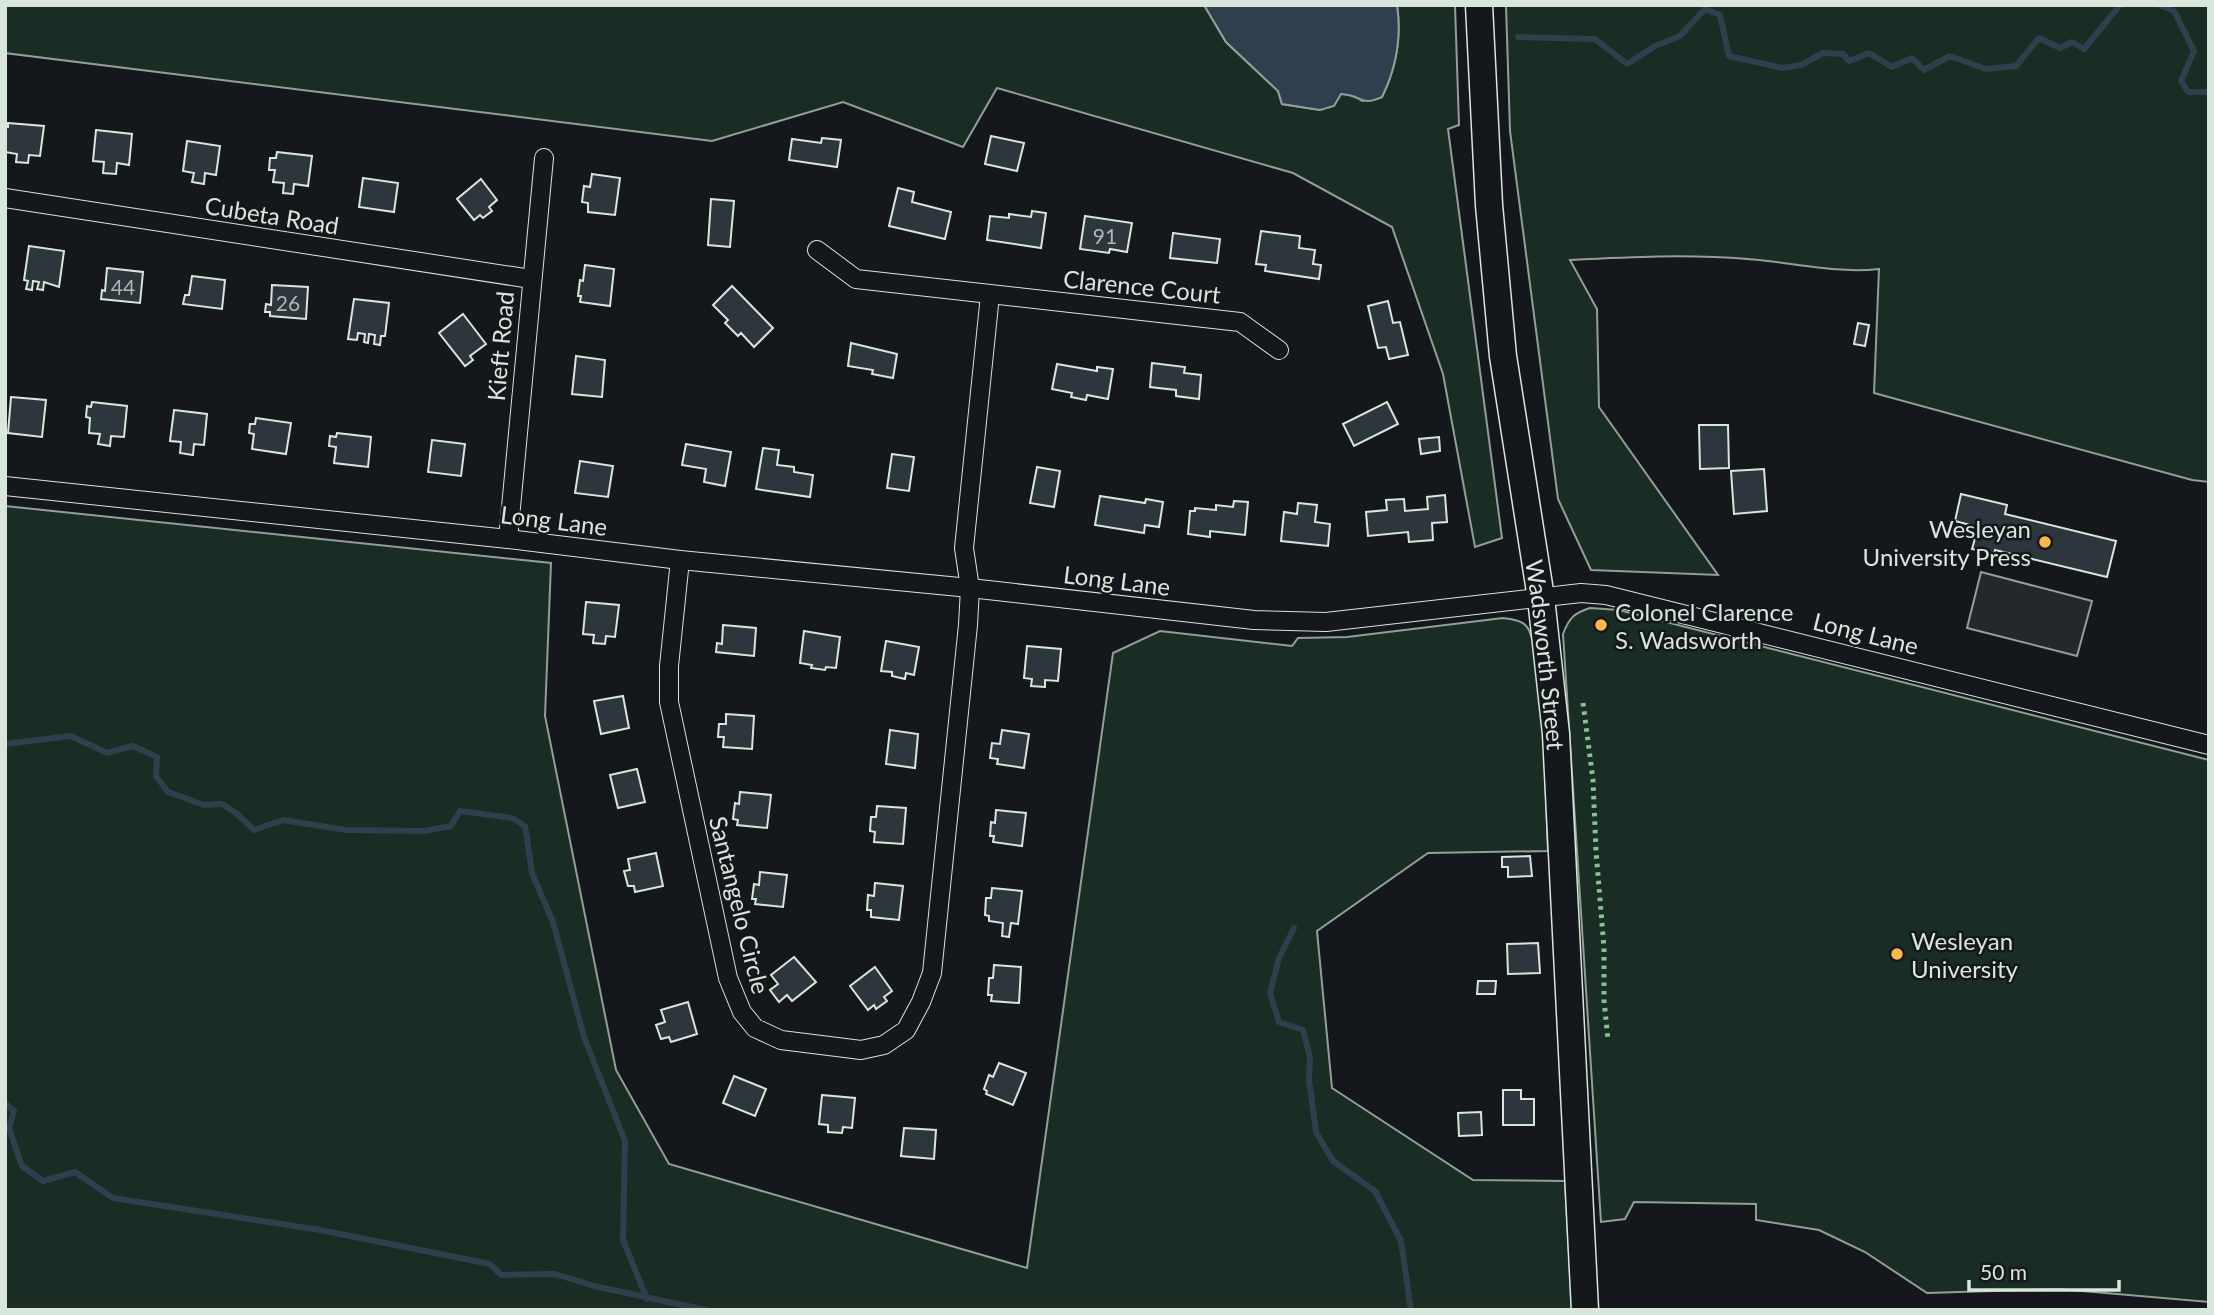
<svg xmlns="http://www.w3.org/2000/svg" width="2214" height="1315" viewBox="0 0 2214 1315" font-family="Lato,sans-serif">
	<style>
		.green { fill: #1a2d24; stroke: #939e99; stroke-width: 2 }
		.parking { fill: #24282b; stroke: #939e99; stroke-width: 2 }
		.water { fill: #2f3f4d; stroke: #939e99; stroke-width: 2 }
		.lines { fill: none; stroke-linecap: round; stroke-linejoin: round }
		.stream { stroke: #2f3f4d; stroke-width: 6 }
		.building { fill: #2c363c; stroke: #d8e6dc; stroke-width: 2 }
		.street-casing { stroke: #d8e6dc; stroke-width: 20 }
		.secondary-casing { stroke: #d8e6dc; stroke-width: 29 }
		.street { stroke: #14181c; stroke-width: 18 }
		.secondary { stroke: #14181c; stroke-width: 26 }
		.hedge { stroke: #8ac095; stroke-width: 5; stroke-dasharray: 3.5 5; stroke-linecap: butt }
		.poi-dot { fill: #ffb74d; stroke: #14181c; stroke-width: 2.5 }
		.labels { text-anchor: middle; dominant-baseline: central; stroke-width: 5; stroke-linejoin: round; paint-order: stroke }
		.number-label { font-size: 21px; fill: #adbab4 }
		.street-label { font-size: 24px; fill: #d8e6dc; stroke: #14181c }
		.poi-label { font-size: 24px; fill: #d8e6dc; stroke: #14181c; text-anchor: start }
	</style>
	<rect width="100%" height="100%" fill="#14181c"/>
	<g class="green">
		<path d="M5,5H1204L1226,42L1278,91L1282,104L1320,110L1341,94H1352L1362,101L1382,97C1396,68 1402,38 1397,5H1455L1459,125L1448,129L1502,538L1475,547L1443,374L1392,227L1293,173L997,88L963,147L843,102L712,141L5,53Z"/>
		<path d="M1506,5H2209V482L2192,480L1874,393L1879,269C1835,274 1791,262 1747,259C1688,254 1629,257 1570,260L1597,309L1599,407L1718,575L1591,570L1558,499L1510,131Z"/>
		<path d="M5,506L551,563L545,716L616,1070L669,1164L1027,1268L1113,653L1160,631L1292,646L1298,638L1347,637L1503,618C1511,619 1522,620 1527,627C1544,647 1546,815 1548,851L1428,853L1317,931L1332,1088L1473,1180L1565,1181L1572,1310H5Z"/>
		<path d="M1590,608L1619,610L2209,760V1302L2059,1289L1927,1293L1865,1252L1819,1230L1756,1220V1204L1634,1202L1625,1219L1601,1222L1563,634C1569,618 1574,613 1590,608Z"/>
	</g>
	<path class="parking" d="M1981,572L2092,601L2077,656L1967,628Z"/>
	<path class="water" d="M1204,5H1397C1402,38 1396,68 1382,97C1360,107 1362,95 1341,94L1334,106L1320,110L1282,104L1278,91L1226,42Z"/>
	<g class="lines">
		<g class="stream">
			<path d="M2160,5L2174,11L2194,51L2181,81L2188,92H2209"/>
			<path d="M1518,37L1595,39L1627,64L1655,46L1680,36L1705,9L1720,15L1729,56L1782,68L1801,65L1823,53L1843,54L1849,61L1869,53L1892,67L1912,58L1924,70L1950,56L1986,69L2016,66L2039,38L2060,48L2072,42L2084,49L2120,5"/>
			<path d="M5,744L71,736L107,753L133,746L157,757L156,776L168,792L204,805L222,804L236,813L254,830L283,820L346,830L424,831L451,826L460,811L512,818L525,826L532,873L553,922L584,1037L625,1141L623,1240L647,1299"/>
			<path d="M1294,928L1279,958L1270,993L1279,1022L1303,1030L1310,1057L1309,1080L1316,1132L1333,1161L1375,1191L1401,1241L1411,1310"/>
			<path d="M5,1103L14,1111L9,1128L22,1166L43,1181L75,1172L113,1198L320,1230L490,1264L501,1275L555,1274L594,1286L706,1310"/>
		</g>
	</g>
	<g class="building">
		<path d="M8,123L44,126L40,156L29,155L28,163L16,162L17,154L5,152V127H8Z"/>
		<path d="M96,130L132,134L129,165L117,163L116,174L103,173L104,162L93,161Z"/>
		<path d="M991,136L1024,143L1017,171L985,164Z"/>
		<path d="M822,138L841,140L837,167L789,160L792,139L821,143Z"/>
		<path d="M187,141L220,146L216,175L205,173L204,184L192,182L194,173L183,171Z"/>
		<path d="M277,152L312,156L308,186L294,184L293,194L283,193L284,183L273,182L275,170H269L270,158H276Z"/>
		<path d="M592,174L620,178L615,215L588,212V203L582,202L584,186L590,187Z"/>
		<path d="M363,178L398,183L394,212L359,207Z"/>
		<path d="M481,179L497,200L489,207L492,211L483,218L480,215L474,220L457,199Z"/>
		<path d="M898,188L914,192L912,202L951,212L945,239L889,226Z"/>
		<path d="M711,199L734,201L730,247L708,245Z"/>
		<path d="M1032,211L1046,213L1041,248L987,240L990,216L1009,218V214L1031,217Z"/>
		<path d="M1085,216L1132,223L1127,252L1110,249L1109,253L1080,249Z"/>
		<path d="M1261,231L1300,236L1299,248L1315,250L1313,264L1321,265L1319,279L1265,271L1266,265L1256,264Z"/>
		<path d="M1173,233L1220,239L1217,263L1170,258Z"/>
		<path d="M29,246L64,251L59,287L44,282L43,290L37,289L39,282L33,281L32,290L26,289L28,281L24,280Z"/>
		<path d="M585,265L614,269L610,306L580,302L581,296H578L580,280L583,281Z"/>
		<path d="M107,268L143,272L140,303L101,299L102,290L105,291Z"/>
		<path d="M192,276L225,280L222,309L183,304L185,295H189Z"/>
		<path d="M272,285L308,287L306,319L270,316V312H265L266,304L271,305Z"/>
		<path d="M732,286L773,328L754,347L741,333L738,336L725,323L728,320L713,305Z"/>
		<path d="M354,299L389,303L385,336H381L380,345L374,344L375,335L369,334L368,343L364,342L365,334L358,333L357,340L348,339Z"/>
		<path d="M1388,301L1393,323L1400,322L1408,355L1389,359L1386,347L1378,348L1368,306Z"/>
		<path d="M463,314L486,344L470,356L473,360L465,366L439,333Z"/>
		<path d="M1858,323L1869,325L1865,346L1854,344Z"/>
		<path d="M851,343L897,354L893,378L872,374L873,370L848,366Z"/>
		<path d="M576,356L605,360L602,397L572,394Z"/>
		<path d="M1152,363L1185,367L1184,373L1201,375L1199,399L1176,396V390L1150,387Z"/>
		<path d="M1057,364L1097,371V367L1113,369L1108,399L1087,395L1086,400L1071,397L1072,393L1052,389Z"/>
		<path d="M11,397L46,400L42,437L8,433Z"/>
		<path d="M92,402L127,406L124,437L111,436L110,446L98,444L100,434L89,433L90,418L86,417L87,406L91,407Z"/>
		<path d="M1387,402L1398,424L1354,446L1343,424Z"/>
		<path d="M174,410L207,414L204,445L194,444L193,455L180,453L181,442L170,441Z"/>
		<path d="M256,418L291,423L286,454L252,449L254,434L249,433L250,424H255Z"/>
		<path d="M1699,425H1728L1729,468L1700,469Z"/>
		<path d="M337,433L371,437L368,467L334,463L336,447L329,446L330,436L336,437Z"/>
		<path d="M1439,437L1440,451L1421,454L1419,439Z"/>
		<path d="M432,440L465,444L461,476L428,472Z"/>
		<path d="M686,444L731,452L725,486L704,482L706,469L682,465Z"/>
		<path d="M763,448L779,450L777,465L794,467V472L813,475L810,497L756,489Z"/>
		<path d="M892,454L914,457L909,491L887,488Z"/>
		<path d="M580,461L613,466L608,497L575,493Z"/>
		<path d="M1037,467L1060,471L1054,507L1030,503Z"/>
		<path d="M1764,469L1767,511L1734,514L1731,471Z"/>
		<path d="M1961,494L2007,505L2005,514L2116,541L2107,577L1995,550L1994,554L1972,549L1977,531L1973,530L1974,526L1955,521Z"/>
		<path d="M1445,495L1447,522L1432,523L1433,540L1409,542L1408,532L1368,536L1366,512L1387,510L1386,500L1404,499L1405,511L1428,509L1427,497Z"/>
		<path d="M1100,496L1145,503L1146,499L1163,502L1159,527L1145,525L1144,533L1095,525Z"/>
		<path d="M1234,501L1248,502L1245,535L1210,531V537L1188,534L1190,511H1195V508L1216,510V505L1233,507Z"/>
		<path d="M1298,503L1317,505L1315,522L1330,524L1328,546L1281,541L1284,512L1297,514Z"/>
		<path d="M586,602L619,605L615,637L606,636L605,644L593,643L594,635L583,634Z"/>
		<path d="M723,625L756,628L754,656L716,652L717,643L722,644Z"/>
		<path d="M804,631L840,637L836,668L826,667L825,670L811,668L812,665L800,663Z"/>
		<path d="M886,641L919,647L914,675L906,673L905,679L892,676V672L881,671Z"/>
		<path d="M1027,646L1061,649L1058,681L1045,680V687L1031,686L1032,679L1024,678Z"/>
		<path d="M623,696L629,728L601,734L594,701Z"/>
		<path d="M726,714L754,716L752,749L723,747L724,737H718L719,724H726Z"/>
		<path d="M890,730L918,734L915,768L886,764Z"/>
		<path d="M1002,730L1029,734L1024,768L997,764L998,759L990,758L992,743L1000,744Z"/>
		<path d="M637,769L645,802L618,808L610,775Z"/>
		<path d="M740,792L771,795L767,828L737,825L738,820L733,819L735,803L739,804Z"/>
		<path d="M877,806L906,808L903,844L874,842L875,832L870,831L871,817H876Z"/>
		<path d="M996,810L1026,813L1022,846L993,842L994,836H990L991,822L995,823Z"/>
		<path d="M656,853L663,886L635,892L634,886H628L624,871L630,870L628,859Z"/>
		<path d="M1530,856L1532,876L1508,877V867H1502V857Z"/>
		<path d="M760,872L787,875L783,907L755,904L756,899H752L754,884L759,885Z"/>
		<path d="M875,883L903,886L899,920L871,917V910H867L868,895L874,896Z"/>
		<path d="M992,888L1022,891L1018,924L1011,923L1009,937L1002,936L1003,923L989,921V916L985,915L986,898H991Z"/>
		<path d="M1538,943L1540,973L1508,974L1507,944Z"/>
		<path d="M794,957L816,982L792,1001L787,995L779,1002L770,990L778,984L771,975Z"/>
		<path d="M994,965L1021,967L1019,1003L991,1001L992,995H988L989,978H993Z"/>
		<path d="M875,967L892,991L884,997L887,1001L876,1009L874,1005L868,1010L850,986Z"/>
		<path d="M1478,981H1496L1495,994H1477Z"/>
		<path d="M688,1002L697,1034L671,1042L669,1037L661,1039L656,1025L665,1022L661,1010Z"/>
		<path d="M999,1063L1026,1073L1013,1105L986,1094L987,1091L984,1089L989,1075L993,1077Z"/>
		<path d="M734,1076L766,1089L755,1116L723,1103Z"/>
		<path d="M1503,1090H1521V1099H1534V1125H1503Z"/>
		<path d="M822,1095L855,1098L852,1128L843,1127L842,1133L828,1132V1125L819,1124Z"/>
		<path d="M1481,1112L1482,1135L1459,1136L1458,1113Z"/>
		<path d="M904,1128L936,1130L934,1159L901,1156Z"/>
	</g>
	<g class="lines">
		<defs>
			<g id="street">
				<path d="M5,198L531,279"/>
				<path d="M817,250L856,279L1240,322L1279,350"/>
				<path d="M5,486L508,539L680,560L970,588L1254,620L1326,622L1581,593L1606,595L2209,745"/>
				<path d="M508,539L544,158"/>
				<path d="M680,560L669,666V702L728,978L742,1012L755,1028L781,1040L861,1050L884,1045L906,1030L921,1002L932,973L968,625L970,588L964,548L990,295"/>
			</g>
			<g id="secondary">
				<path id="s1" d="M1479,5L1489,205L1503,356L1541,598L1556,734L1585,1310"/>
			</g>
		</defs>
		<use href="#street" class="street-casing"/>
		<use href="#secondary" class="secondary-casing"/>
		<use href="#street" class="street"/>
		<use href="#secondary" class="secondary"/>
		<path class="hedge" d="M1583,703L1593,780L1596,851L1604,948V1000L1608,1040"/>
	</g>
	<g class="poi-dot">
		<circle cx="2045" cy="542" r="7"/>
		<circle cx="1601" cy="625" r="7"/>
		<circle cx="1897" cy="954" r="7"/>
	</g>
	<g class="labels">
		<g class="number-label">
			<text x="1105" y="235">91</text>
			<text x="123" y="286">44</text>
			<text x="288" y="302">26</text>
		</g>
		<g class="street-label">
			<text transform="translate(272 215) rotate(9)">Cubeta Road</text>
			<text transform="translate(1142 286) rotate(6)">Clarence Court</text>
			<text transform="translate(500 346) rotate(-85)">Kieft Road</text>
			<text transform="translate(554 520) rotate(7)">Long Lane</text>
			<text transform="translate(1117 580) rotate(7)">Long Lane</text>
			<text transform="translate(1866 633) rotate(14)">Long Lane</text>
			<text stroke="none"><textPath href="#s1" startOffset="654">Wadsworth Street</textPath></text>
			<text transform="translate(740 905) rotate(76)">Santangelo Circle</text>
		</g>
		<g class="poi-label">
			<text x="2031" y="528" text-anchor="end">Wesleyan<tspan x="2031" dy="28">University Press</tspan></text>
			<text x="1615" y="611">Colonel Clarence<tspan x="1615" dy="28">S. Wadsworth</tspan></text>
			<text x="1911" y="940">Wesleyan<tspan x="1911" dy="28">University</tspan></text>
		</g>
	</g>
	<rect width="2214" height="1315" fill="none" stroke="#d8e6dc" stroke-width="14"/>
	<path d="M1969 1280v10h150v-10" fill="none" stroke="#d8e6dc" stroke-width="3.5"/>
	<text x="1980" y="1280" font-size="21" fill="#d8e6dc" stroke="#14181c" stroke-width="5" paint-order="stroke">50 m</text>
</svg>
